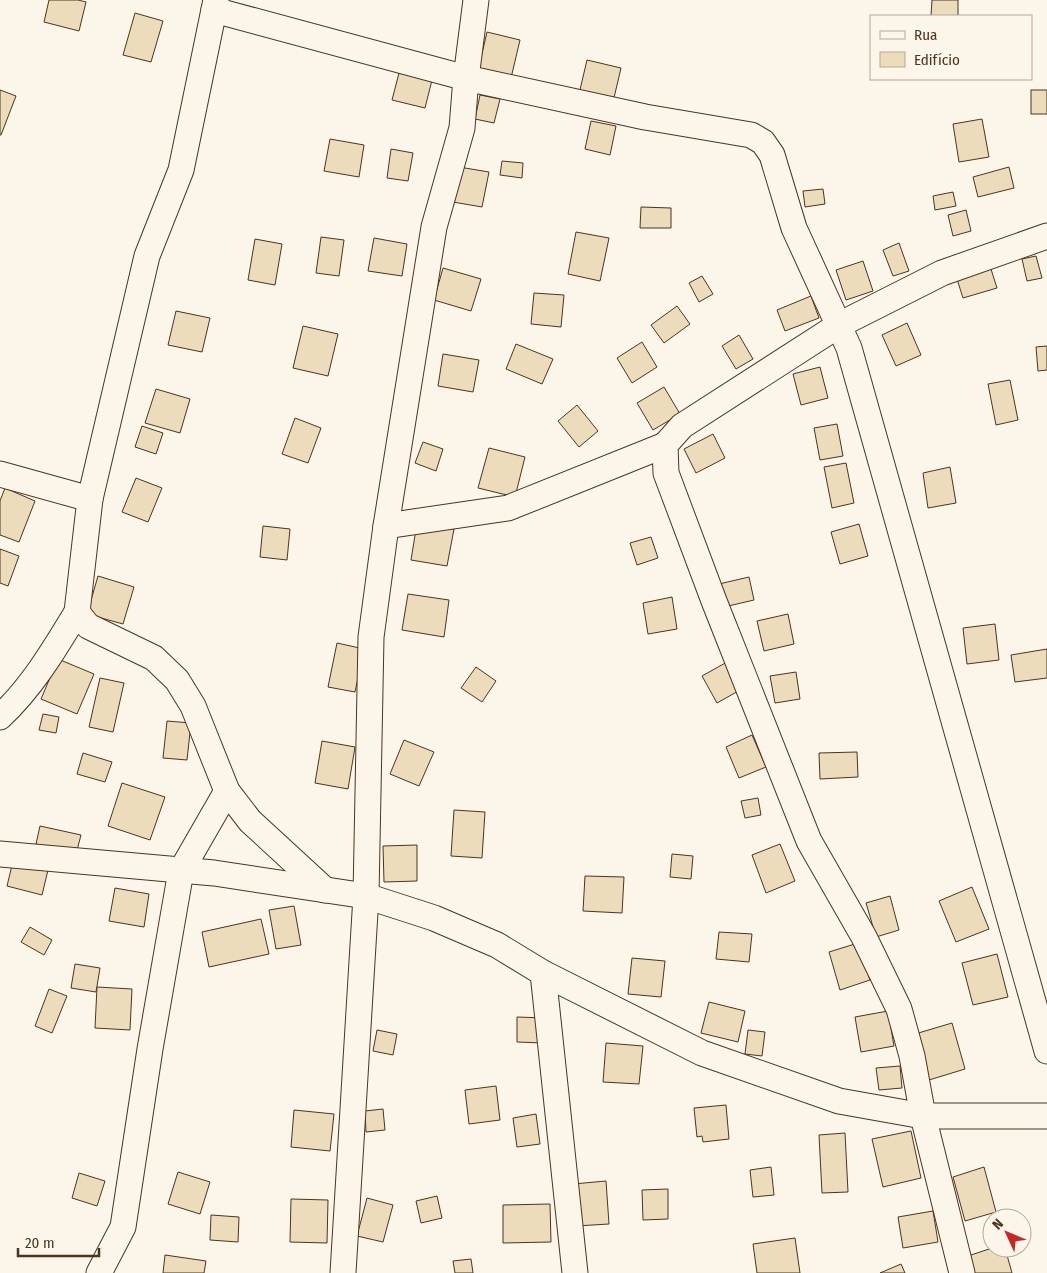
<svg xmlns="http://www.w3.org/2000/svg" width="1047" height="1273" viewBox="0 0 1047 1273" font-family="'Fira Sans Condensed',sans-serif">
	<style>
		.building { fill: #ecdcbc; stroke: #4a3520 }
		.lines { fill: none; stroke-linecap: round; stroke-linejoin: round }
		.minor-casing { stroke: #4a3520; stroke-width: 27 }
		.minor { stroke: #fbf6e9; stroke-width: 25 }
	</style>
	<rect width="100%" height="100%" fill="#fbf6e9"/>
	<g class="building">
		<path d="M49,0H78L86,2L79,31L44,22Z"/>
		<path d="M932,0H958V16H931Z"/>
		<path d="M135,13L163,21L151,62L123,55Z"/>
		<path d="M487,32L520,40L511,78L478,71Z"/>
		<path d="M587,60L621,68L613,102L579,94Z"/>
		<path d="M399,73L432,80L425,108L392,100Z"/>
		<path d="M0,90L16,96L1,135H0Z"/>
		<rect x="1031" y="90" width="16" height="24"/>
		<path d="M480,95L500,99L494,123L475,119Z"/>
		<path d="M982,119L989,157L959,162L953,124Z"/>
		<path d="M591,121L616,126L610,155L585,149Z"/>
		<path d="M330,139L364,145L359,177L324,171Z"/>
		<path d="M391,149L413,153L408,181L387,178Z"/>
		<path d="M502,161L523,163L522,178L500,175Z"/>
		<path d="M459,167L489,172L482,207L453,202Z"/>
		<path d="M1009,167L1014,188L978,197L973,177Z"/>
		<path d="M823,189L825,204L805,207L803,191Z"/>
		<path d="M953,192L956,206L935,210L933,196Z"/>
		<path d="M641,207L671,208V228H640Z"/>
		<path d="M966,210L971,231L953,236L948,215Z"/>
		<path d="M576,232L609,238L600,281L568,274Z"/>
		<path d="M321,237L344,240L339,276L316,273Z"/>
		<path d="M374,238L407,244L402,276L368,271Z"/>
		<path d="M255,239L282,244L275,285L248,280Z"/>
		<path d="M899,243L909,271L893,276L883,250Z"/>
		<path d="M1036,256L1042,278L1027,281L1022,259Z"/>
		<path d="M863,261L873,291L846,300L836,270Z"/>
		<path d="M990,266L997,288L963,298L956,276Z"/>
		<path d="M443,268L481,279L471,311L434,300Z"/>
		<path d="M702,276L713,294L699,302L689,283Z"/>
		<path d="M534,293L564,295L561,327L531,324Z"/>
		<path d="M811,296L819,318L785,331L777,310Z"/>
		<path d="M677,306L690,324L664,343L651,325Z"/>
		<path d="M176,311L210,318L202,352L168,345Z"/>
		<path d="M907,323L921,355L896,366L882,335Z"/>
		<path d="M303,326L338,334L328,376L293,368Z"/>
		<path d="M739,335L753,359L736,369L722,346Z"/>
		<path d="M642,342L657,367L632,383L617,358Z"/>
		<path d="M516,344L553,359L542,384L506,369Z"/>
		<path d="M1047,346V370L1038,371L1036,347Z"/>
		<path d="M443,354L479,360L473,392L438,386Z"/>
		<path d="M820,367L828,398L801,405L793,374Z"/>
		<path d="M1010,380L1018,420L996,425L988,384Z"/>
		<path d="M664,387L680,414L653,430L637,403Z"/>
		<path d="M156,389L190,399L180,433L145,423Z"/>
		<path d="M577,405L598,431L579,447L558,421Z"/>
		<path d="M295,418L321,428L308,463L282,454Z"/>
		<path d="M837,424L843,456L820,460L814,428Z"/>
		<path d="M142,426L163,433L156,454L135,447Z"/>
		<path d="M713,434L725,458L696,473L684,449Z"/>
		<path d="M423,442L443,449L436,471L415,463Z"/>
		<path d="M489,448L525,457L515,497L478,488Z"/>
		<path d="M846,463L854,503L832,508L824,467Z"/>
		<path d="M950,467L956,503L928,508L923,473Z"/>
		<path d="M136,478L162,488L148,522L122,512Z"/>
		<path d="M5,488L35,501L19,542L0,535V501Z"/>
		<path d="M417,523L454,529L447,566L411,560Z"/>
		<path d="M859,524L868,556L840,564L831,532Z"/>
		<path d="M263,526L290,529L287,560L260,557Z"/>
		<path d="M651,537L658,558L637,565L630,543Z"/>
		<path d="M0,549L19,556L8,586L0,583Z"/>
		<path d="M98,576L134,587L123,624L87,614Z"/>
		<path d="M749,577L754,600L724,607L719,584Z"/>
		<path d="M408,594L449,600L444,637L402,630Z"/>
		<path d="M672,597L677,629L648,634L643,603Z"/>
		<path d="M788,614L794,644L764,651L757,621Z"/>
		<path d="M995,624L999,660L967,664L963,628Z"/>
		<path d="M337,643L364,649L355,692L328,687Z"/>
		<path d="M1047,649V678L1015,682L1011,655Z"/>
		<path d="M58,659L94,674L77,714L41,699Z"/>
		<path d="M727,662L742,689L717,703L702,676Z"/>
		<path d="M476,667L496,681L482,702L461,688Z"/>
		<path d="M796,672L800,699L775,703L770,676Z"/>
		<path d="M100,678L124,683L113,732L89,727Z"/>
		<path d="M43,714L59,717L56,733L39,730Z"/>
		<path d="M167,721L191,723L187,760L163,758Z"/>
		<path d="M752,735L766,767L739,778L726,747Z"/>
		<path d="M404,740L434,752L419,786L390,774Z"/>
		<path d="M322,741L355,747L348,789L315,783Z"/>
		<path d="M857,752L858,777L820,779L819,753Z"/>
		<path d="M83,753L112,762L105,782L77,774Z"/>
		<path d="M122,783L165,797L150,840L108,826Z"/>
		<path d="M758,798L761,815L745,818L741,801Z"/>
		<path d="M454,810L485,812L482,858L451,856Z"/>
		<path d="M40,826L81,835L76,854L36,844Z"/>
		<path d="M780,844L795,881L766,893L752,855Z"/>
		<path d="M417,845V881L384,882L383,846Z"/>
		<path d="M672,854L693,856L691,879L670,877Z"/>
		<path d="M13,861L48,870L42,895L7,886Z"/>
		<path d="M585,876L624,877L622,913L583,911Z"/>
		<path d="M972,887L989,929L956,942L939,901Z"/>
		<path d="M115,888L149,894L144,927L109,921Z"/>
		<path d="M890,896L899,930L876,937L866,903Z"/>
		<path d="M294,906L301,945L276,949L269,910Z"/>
		<path d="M261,919L269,954L209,967L202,932Z"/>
		<path d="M30,927L52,940L44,955L21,942Z"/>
		<path d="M719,932L752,934L749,962L716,959Z"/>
		<path d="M858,943L870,980L840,990L829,952Z"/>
		<path d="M997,954L1008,997L973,1005L962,963Z"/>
		<path d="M632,958L665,961L661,997L628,994Z"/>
		<path d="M75,964L100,968L96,992L71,988Z"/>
		<path d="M97,987L132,989L130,1030L95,1028Z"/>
		<path d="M49,989L67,996L52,1033L35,1026Z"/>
		<path d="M709,1002L745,1011L738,1042L701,1033Z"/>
		<path d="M888,1011L894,1046L861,1052L855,1017Z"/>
		<path d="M517,1017L545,1018L543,1043L517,1042Z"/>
		<path d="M952,1023L965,1069L929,1080L915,1034Z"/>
		<path d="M377,1030L397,1034L393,1055L373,1051Z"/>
		<path d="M748,1030L765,1032L762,1056L745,1054Z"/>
		<path d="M606,1043L643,1046L639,1084L603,1082Z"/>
		<path d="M900,1066L902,1088L879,1090L876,1068Z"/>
		<path d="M496,1086L500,1120L469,1124L465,1090Z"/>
		<path d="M726,1105L729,1139L703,1142L702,1136L697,1137L694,1108Z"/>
		<path d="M383,1109L385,1130L366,1132L365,1111Z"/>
		<path d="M294,1110L334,1114L330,1151L291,1147Z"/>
		<path d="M536,1114L540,1144L517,1147L513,1118Z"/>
		<path d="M911,1131L921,1178L883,1187L872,1139Z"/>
		<path d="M845,1133L848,1192L822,1193L819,1135Z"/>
		<path d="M771,1167L774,1195L753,1197L750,1170Z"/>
		<path d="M984,1167L996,1212L965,1221L953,1177Z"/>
		<path d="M178,1172L210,1182L200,1214L168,1204Z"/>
		<path d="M79,1173L105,1181L97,1206L72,1198Z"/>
		<path d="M606,1181L609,1224L576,1226L573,1184Z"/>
		<path d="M668,1189V1219L643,1220L642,1190Z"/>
		<path d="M437,1196L442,1218L421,1223L416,1201Z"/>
		<path d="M367,1198L393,1205L383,1242L357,1236Z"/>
		<path d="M291,1199L328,1200L327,1243L290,1242Z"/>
		<path d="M550,1204L551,1242L503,1243V1205Z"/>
		<path d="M933,1211L938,1242L903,1248L898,1217Z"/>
		<path d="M211,1215L239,1217L238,1242L210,1240Z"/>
		<path d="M795,1238L800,1273H757L753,1244Z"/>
		<path d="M992,1248H1005L1012,1273H973L968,1256Z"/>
		<path d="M165,1255L206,1261L204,1273H163Z"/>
		<path d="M471,1259L473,1273H455L453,1261Z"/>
		<path d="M901,1264L905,1273H880Z"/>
	</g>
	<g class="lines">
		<defs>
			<g id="minor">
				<path d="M216,0L181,170L147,256L90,499L77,612L88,626L154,658L177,680L193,706L227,791L250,821L325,890"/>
				<path d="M214,10L466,78L645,117L751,135L763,142L772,155L794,228L849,348L1047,1051"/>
				<path d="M0,474L90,499"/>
				<path d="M386,526L508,508L665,445"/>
				<path d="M0,717C32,687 54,650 77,612"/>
				<path d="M0,854L214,873L366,896L434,918L497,945L543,973L702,1053L839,1101L923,1116H1047"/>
				<path d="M543,973L575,1273"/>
				<path d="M99,1273L123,1227L150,1049L181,871L227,791"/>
				<path d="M343,1273L366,896L371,637L386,526L434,227L462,128L466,78L476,0"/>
				<path d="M962,1273L923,1116L912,1056L899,1009L864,937L809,841L714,601L666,473L665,445L682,426L839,325L942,273L1047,236"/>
			</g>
		</defs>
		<use href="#minor" class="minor-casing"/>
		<use href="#minor" class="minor"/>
	</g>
	<rect x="870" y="15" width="162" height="65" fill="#fbf6e9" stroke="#b4a999"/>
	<rect x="880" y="31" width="25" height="8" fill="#fbf6e9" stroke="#b4a999"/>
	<text x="914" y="40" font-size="15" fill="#4a3520">Rua</text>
	<rect x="880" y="52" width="25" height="15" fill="#ecdcbc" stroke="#b4a999"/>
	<text x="914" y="65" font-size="15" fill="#4a3520">Edifício</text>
	<g transform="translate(1007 1233) rotate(314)"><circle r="24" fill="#fbf6e9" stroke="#b4a999"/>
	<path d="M0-4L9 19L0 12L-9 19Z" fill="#c62828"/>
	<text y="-8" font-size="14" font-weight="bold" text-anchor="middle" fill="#4a3520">N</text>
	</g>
	<path d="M18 1248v8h81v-8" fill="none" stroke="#4a3520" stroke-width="2.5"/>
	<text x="25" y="1248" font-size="15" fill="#4a3520" stroke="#fbf6e9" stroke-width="4" paint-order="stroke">20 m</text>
</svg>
